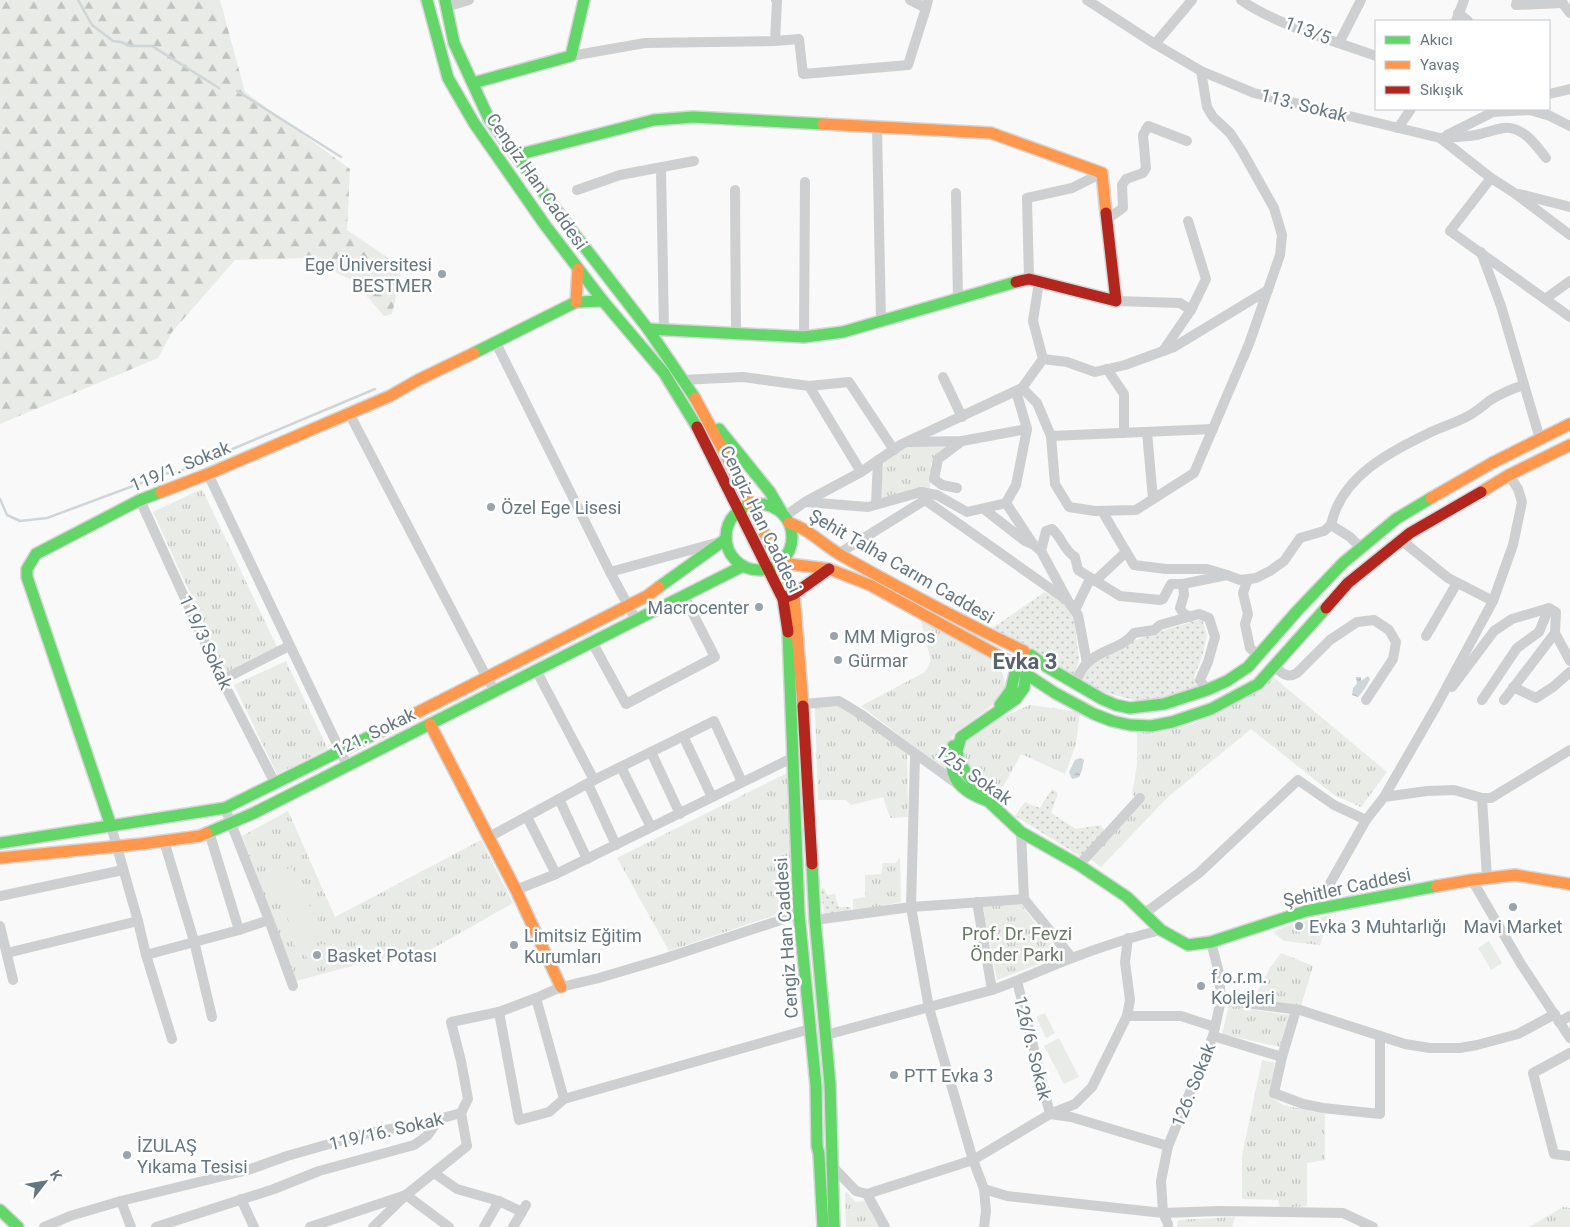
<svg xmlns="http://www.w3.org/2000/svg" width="1570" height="1227" viewBox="0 0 1570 1227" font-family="Roboto,sans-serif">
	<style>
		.grass { fill: url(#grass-dots) }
		.forest { fill: url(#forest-firs) }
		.park { fill: url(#park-tufts) }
		.garden { fill: #e8ebe6 }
		.water { fill: url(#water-ripples) }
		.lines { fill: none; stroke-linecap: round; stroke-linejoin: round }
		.stream { stroke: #ced6d9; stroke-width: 2.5 }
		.fast-casing { stroke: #d5d6d7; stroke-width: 14 }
		.slow-casing { stroke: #d5d6d7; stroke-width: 14 }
		.jam-casing { stroke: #d5d6d7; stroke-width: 14 }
		.street { stroke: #cecfd0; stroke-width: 10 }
		.fast { stroke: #63d668; stroke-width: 11 }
		.slow { stroke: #ff974d; stroke-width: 11 }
		.jam { stroke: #b3261e; stroke-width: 11 }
		.poi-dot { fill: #99a4ac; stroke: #fff; stroke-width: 2 }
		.labels { text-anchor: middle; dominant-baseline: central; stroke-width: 5; stroke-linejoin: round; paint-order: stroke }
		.street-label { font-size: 18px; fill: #657683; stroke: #fff }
		.poi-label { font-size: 18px; fill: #657683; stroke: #fff; text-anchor: start }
		.park-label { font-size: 18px; fill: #687a64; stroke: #fff }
		.district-label { font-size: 22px; font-weight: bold; fill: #57646e; stroke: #fff }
	</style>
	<defs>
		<pattern id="grass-dots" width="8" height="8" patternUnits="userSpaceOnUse" patternTransform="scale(1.25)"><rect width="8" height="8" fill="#e8ebe6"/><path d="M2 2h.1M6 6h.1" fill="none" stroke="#c0c3c0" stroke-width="1.8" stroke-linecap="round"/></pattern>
		<pattern id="forest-firs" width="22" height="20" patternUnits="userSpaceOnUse" patternTransform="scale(1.25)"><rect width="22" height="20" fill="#e8ebe6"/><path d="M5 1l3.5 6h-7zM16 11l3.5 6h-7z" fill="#c0c3c0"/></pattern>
		<pattern id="park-tufts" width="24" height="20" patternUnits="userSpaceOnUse" patternTransform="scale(1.25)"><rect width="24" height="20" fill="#e8ebe6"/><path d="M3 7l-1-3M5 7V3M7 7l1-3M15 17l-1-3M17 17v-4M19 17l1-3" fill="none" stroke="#c0c3c0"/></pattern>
		<pattern id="water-ripples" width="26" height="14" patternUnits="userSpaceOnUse" patternTransform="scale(1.25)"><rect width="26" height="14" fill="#ced6d9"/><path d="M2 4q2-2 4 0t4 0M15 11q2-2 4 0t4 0" fill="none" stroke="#abb2b5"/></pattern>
	</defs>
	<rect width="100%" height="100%" fill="#f9f9f9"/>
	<g class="grass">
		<path d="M1045,592L1065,604L1074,618L1079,660L1073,677L1032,648L991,629Z"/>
		<path d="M1202,619L1207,635L1202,657L1194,677L1198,689L1141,702L1096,690L1081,679L1090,664L1111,650L1151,634Z"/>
		<path d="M1052,789L1058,793L1051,813L1076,829L1101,825L1104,830L1083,858L1015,816L1025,802L1040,808Z"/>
		<path d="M824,888L827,895L835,894L838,907H851V911L824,915L821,889Z"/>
	</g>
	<path class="forest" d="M0,0H220L245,92L350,169L347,230L387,257L401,275L392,314L384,316L354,281L306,258L235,260L172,332L158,358L0,424Z"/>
	<g class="park">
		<path d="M949,444L931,463L930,489L913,490L879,499L884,462L909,445Z"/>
		<path d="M202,489L277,647L226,672L153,512Z"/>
		<path d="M921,621L992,659C1003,668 1005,678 1005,692L984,712L955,732L949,743L944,759L945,770L861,706L925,672L931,661Z"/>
		<path d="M286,661L328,749L277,774L234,685Z"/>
		<path d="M1272,676L1387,772L1361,807L1334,795L1251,729L1168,797L1101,867L1089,858L1140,801L1132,794L1137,765V733L1193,724L1221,711Z"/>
		<path d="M1030,705L1080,712L1076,744L1065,774L1021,754L1004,785L990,799L963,758V745L979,727Z"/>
		<path d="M842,706L907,752L908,817L890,818L883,797L851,805L846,800H818L815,708Z"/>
		<path d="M789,772L793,909L669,951L617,858Z"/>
		<path d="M288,811L335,917L481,840L513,903L430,950L367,962L296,981L242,836Z"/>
		<path d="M900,858L901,902L853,912V899L865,897V875L881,874L883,863H895Z"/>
		<path d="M1020,903L1060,956L997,980L983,907Z"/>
		<path d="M1330,915L1320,945L1284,941L1273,932L1294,923Z"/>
		<path d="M1281,953L1313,966L1301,1006L1253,1000L1270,968Z"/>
		<path d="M1229,1006L1289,1015L1280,1047L1222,1034Z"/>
		<path d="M1262,1060L1275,1063L1269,1095L1283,1105L1325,1114V1160L1307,1163V1206L1280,1208L1278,1200L1242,1199V1156Z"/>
		<path d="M847,1192L855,1202L868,1201L882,1227H846L845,1193Z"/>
		<path d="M1563,1207L1570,1208V1227H1529Z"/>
		<path d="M1235,1217L1232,1227H1177L1178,1220Z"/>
	</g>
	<g class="garden">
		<path d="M292,867L313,913L290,924L269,878Z"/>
		<path d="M317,917L324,932L294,946L287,931Z"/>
		<path d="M1489,941L1502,963L1491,970L1478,948Z"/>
		<path d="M324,943L330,958L311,967L304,952Z"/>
		<path d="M1045,1013L1055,1033L1046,1038L1036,1017Z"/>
		<path d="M1059,1038L1079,1077L1064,1084L1044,1046Z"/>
	</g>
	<g class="water">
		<path d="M1368,676L1370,679C1367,685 1363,692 1358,697L1352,695L1353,688L1357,684L1356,677H1361V681Z"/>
		<path d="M1080,758L1084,760L1082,770L1079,777L1072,779L1069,772L1075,760Z"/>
	</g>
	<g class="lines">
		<g class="stream">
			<path d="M78,0L92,25L113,41L121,42L131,46H152L219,88"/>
			<path d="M237,91L341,157"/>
			<path d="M0,499L7,515L20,521L47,518L168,473L179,472L202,459L218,455L375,389"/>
		</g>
		<defs>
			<g id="fast">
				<path d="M427,0L448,78L474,123L545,225L603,301L664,373L697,427"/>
				<path d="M445,0L454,43L489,119L569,227L648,329L695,398"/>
				<path d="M473,83L571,56L584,0"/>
				<path d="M517,155L654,120L693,117L823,124"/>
				<path d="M648,329L804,337L843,332L1016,282"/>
				<path d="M474,353L576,302L603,301"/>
				<path d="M719,429L770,492L781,511"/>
				<circle cx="759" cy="537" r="33"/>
				<path d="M659,587L726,539"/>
				<path d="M788,632L799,914L816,1086L817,1146L819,1154L823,1227"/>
				<path d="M1031,655L1047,667L1102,699L1116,705L1130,708L1164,704L1207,690L1227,681L1248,667L1298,610L1343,563L1396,519L1431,498"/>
				<path d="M1026,674L1024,688L1016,699L961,737L957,751L959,761L969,777L989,802L1021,832L1079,865L1127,897L1161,930L1188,945L1211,942L1306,911L1437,886"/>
				<path d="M1026,674L1055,693L1094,714L1112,721L1130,725L1151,726L1172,722L1211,709L1258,684L1326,608"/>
				<path d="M1000,705L1011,690L1015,673"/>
				<path d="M953,746C947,777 959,791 988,801"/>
				<path d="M111,826L27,577V569L36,554L140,500L161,492"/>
				<path d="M207,833L254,813L743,566"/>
				<path d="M0,843L225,808L381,731"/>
				<path d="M812,864L815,920L830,1084L834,1227"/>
				<path d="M0,1210L18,1227"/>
			</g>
			<g id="slow">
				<path d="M823,124L991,133L1102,173L1106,213"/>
				<path d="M576,302L578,269"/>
				<path d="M695,398L728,459L794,594L803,706"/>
				<path d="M161,492L208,474L390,396L418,380L474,353"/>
				<path d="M1481,492L1509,475L1570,445"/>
				<path d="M1431,498L1492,463L1570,424"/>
				<path d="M789,523C810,529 825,547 844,557C903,590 962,622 1024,651"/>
				<path d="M783,560L789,564L829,569L870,585L1010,662"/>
				<path d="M430,724L516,890L561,987"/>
				<path d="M381,731L647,596L659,587"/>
				<path d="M0,858L141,844L200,836L207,833"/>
				<path d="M1437,886L1472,880L1515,875L1570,884"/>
			</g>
			<g id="jam">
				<path d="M1016,282L1029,279L1116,301L1106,213"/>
				<path d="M697,427L783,599L788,632"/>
				<path d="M786,597L794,594L829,569"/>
				<path d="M1326,608L1348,583L1410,533L1481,492"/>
				<path d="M803,706L812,864"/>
			</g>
		</defs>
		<use href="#fast" class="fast-casing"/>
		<use href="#slow" class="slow-casing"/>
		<use href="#jam" class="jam-casing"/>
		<g class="street">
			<path d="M910,0L926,8L928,0"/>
			<path d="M1087,0L1155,44L1201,71L1254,93L1440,138L1491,178L1513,192L1570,235"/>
			<path d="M1241,0C1276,25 1335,41 1376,56"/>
			<path d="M1517,0L1516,5L1563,3"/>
			<path d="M1560,0L1570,13"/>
			<path d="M446,7L469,0"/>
			<path d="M1458,13L1468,21"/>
			<path d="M1456,21L1464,0"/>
			<path d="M775,41L799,39L803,74L908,65L926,8"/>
			<path d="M1339,43L1361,0"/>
			<path d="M1155,44L1192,0"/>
			<path d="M571,56L645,43L775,41L777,1L776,0"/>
			<path d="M1549,94L1570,89"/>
			<path d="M1491,112L1530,110L1550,116L1570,126"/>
			<path d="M877,127L881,322"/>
			<path d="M1398,128L1411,109"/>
			<path d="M1447,135L1497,110"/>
			<path d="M1440,138C1452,137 1464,137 1476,135C1485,133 1493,130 1503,128C1522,125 1536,145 1546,158"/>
			<path d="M661,168L664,330"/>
			<path d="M1491,178L1450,231L1570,317"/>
			<path d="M577,190L620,175L694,161"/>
			<path d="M735,190L736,334"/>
			<path d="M956,193L958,299"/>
			<path d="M1519,194L1570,207"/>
			<path d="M1107,219L1123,208L1122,185L1126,179L1143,173L1146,168L1143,135L1148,126L1187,141"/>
			<path d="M1481,252L1501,306L1540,439"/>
			<path d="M1029,279L1027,198L1072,188L1102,173"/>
			<path d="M1039,282L1033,321L1043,359"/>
			<path d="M1545,299L1570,281"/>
			<path d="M1116,301L1180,303L1191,310"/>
			<path d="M804,337L805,182"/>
			<path d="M496,343L610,572L636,620"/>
			<path d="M1163,351L1191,310L1206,279L1188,221"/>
			<path d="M1107,369L1124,394V433"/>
			<path d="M943,377L962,417"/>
			<path d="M682,380L743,377L809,386L861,472"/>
			<path d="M809,386L849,382L894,450"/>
			<path d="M1022,388L1037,403L1051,436L1055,484L1069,507L1095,511L1136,510L1194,473L1249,344L1280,255L1282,235L1274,208L1242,151L1230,133L1213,117L1207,107L1201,71"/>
			<path d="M349,413L487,678L495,691"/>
			<path d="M1147,432L1153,499"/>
			<path d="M1051,436L1213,429"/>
			<path d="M910,442L962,441L1027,429"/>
			<path d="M208,474L347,765"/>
			<path d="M957,488L942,485L934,479L938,459L962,441"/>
			<path d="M921,492L937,495L967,512L1006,503L1016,485L1027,429L1016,391"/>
			<path d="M140,500L222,680L275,783"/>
			<path d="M806,502L868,507L921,492L924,497"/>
			<path d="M1006,503L1033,544"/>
			<path d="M876,504L878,460"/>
			<path d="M984,509L1025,541L1034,545L1041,551L1068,601L1078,615L1087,663"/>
			<path d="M1102,511L1134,565L1166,569H1207L1227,575"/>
			<path d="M785,516L805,502L861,472L902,444L1022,388L1043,359L1067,362L1095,372L1125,365L1174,347L1268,290"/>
			<path d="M1331,525C1341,476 1390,452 1431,432C1444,426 1458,422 1470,415C1477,411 1483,406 1489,401C1500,394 1511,389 1524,385"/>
			<path d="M1401,540L1448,578L1493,601"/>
			<path d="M1041,551L1046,531L1052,529C1063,539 1063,549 1075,557L1078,570L1120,596L1160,600L1163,599L1171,584H1183L1227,575L1240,580L1256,578L1270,571L1284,561L1300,538L1324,531L1331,525L1350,537L1361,548"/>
			<path d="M838,554L925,500L1068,601"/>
			<path d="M610,572L716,543"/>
			<path d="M1248,579L1243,593L1248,614L1245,624L1250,648L1258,656"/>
			<path d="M1095,581L1126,552"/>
			<path d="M1183,584L1184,595L1180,608L1183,613L1190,617"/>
			<path d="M1075,610L1090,579"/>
			<path d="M1426,636L1457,583"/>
			<path d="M592,642L626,704L715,657L684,596"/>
			<path d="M1274,666C1282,673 1287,679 1297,673L1330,640L1357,622L1374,620L1389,630L1396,642L1393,659L1366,700"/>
			<path d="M536,670L594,780"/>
			<path d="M222,680L289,646"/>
			<path d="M1074,684C1078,677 1082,668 1087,663C1100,649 1124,648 1134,633L1154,630L1160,625L1199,614L1209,618L1215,637L1208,662L1200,680L1207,690"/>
			<path d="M1452,687L1494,631L1512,619L1549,608L1556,612L1555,633L1570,661"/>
			<path d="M1513,687L1536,698L1553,687L1570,672"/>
			<path d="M1482,700L1517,648L1539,632L1549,608"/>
			<path d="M1504,700L1555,633"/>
			<path d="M803,704L839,701L862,715L956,783"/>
			<path d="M683,736L712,797"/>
			<path d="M651,752L680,814"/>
			<path d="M915,755L911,907L929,1008L973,1160L984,1189L986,1211L984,1227"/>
			<path d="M621,767L651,827"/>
			<path d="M588,784L616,845"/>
			<path d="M1384,797L1427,791L1454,790L1482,798L1487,878"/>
			<path d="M1482,798H1491L1570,750"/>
			<path d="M559,799L587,859"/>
			<path d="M225,808L269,920L293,986"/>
			<path d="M527,817L556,874"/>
			<path d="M111,826L138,921L146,955L172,1039"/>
			<path d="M209,832L239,930"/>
			<path d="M1021,832L1024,899"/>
			<path d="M489,837L594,780L714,721L742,782"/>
			<path d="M164,841L194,941L212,1017"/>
			<path d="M1079,865L1140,798"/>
			<path d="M1472,880L1521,964L1570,1038"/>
			<path d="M516,890L556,874L794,757"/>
			<path d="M0,896L123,870"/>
			<path d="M977,902L992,990"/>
			<path d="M1315,910L1366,820L1384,797L1437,705L1493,601L1513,545L1522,502L1518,489L1509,475"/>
			<path d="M1145,913L1199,873L1298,780L1334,805L1366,820"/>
			<path d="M815,920L911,907L1024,899L1072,958"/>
			<path d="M0,926L13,980"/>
			<path d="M7,953L138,921"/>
			<path d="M146,955L239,930L269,920"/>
			<path d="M1017,981L1050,1114L1071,1117L1168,1146"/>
			<path d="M536,998L564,1099"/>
			<path d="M1221,1000L1300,1010L1405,1044L1430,1048H1460L1477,1045L1518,1034L1555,1014"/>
			<path d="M1296,1010L1282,1057L1274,1093L1303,1104L1323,1108L1380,1114V1036"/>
			<path d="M499,1012L519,1120L549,1112L564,1099L810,1029"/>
			<path d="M1127,1016H1181L1215,1027"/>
			<path d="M1559,1022L1570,1016"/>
			<path d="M826,1035L992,990C1019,981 1045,968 1072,958C1101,947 1131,937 1161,930"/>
			<path d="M1213,1036L1282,1057"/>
			<path d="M1570,1053L1533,1073L1554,1154L1570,1156"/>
			<path d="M830,1164L856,1191L867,1194L885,1227"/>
			<path d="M434,1173L457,1189L499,1201L522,1212"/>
			<path d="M984,1189L1007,1196L1163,1213L1219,1211L1343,1213L1373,1227"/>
			<path d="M867,1194L973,1160L1050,1114L1075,1104L1092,1087L1127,1016L1130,1000L1125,962L1128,938"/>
			<path d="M241,1199L254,1227"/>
			<path d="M121,1201L131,1227"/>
			<path d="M44,1227L70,1216L121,1201L248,1170L287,1156L364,1134L428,1122L461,1113L468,1099L461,1061L451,1022L499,1012L536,998L561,987L599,978L663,959L799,914"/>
			<path d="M156,1227L274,1189L319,1171L414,1145L427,1136L439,1119"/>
			<path d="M310,1227L406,1195L449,1227"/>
			<path d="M373,1227L406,1195L467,1146L461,1113"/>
			<path d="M484,1227L499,1201"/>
			<path d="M513,1227L526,1205"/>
			<path d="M1168,1227V1224L1163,1213L1161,1181L1168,1146L1213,1036L1221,1000L1219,973L1211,942"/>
		</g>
		<use href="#fast" class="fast"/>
		<use href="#slow" class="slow"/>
		<use href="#jam" class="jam"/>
	</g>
	<g class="poi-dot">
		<circle cx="442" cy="274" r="5"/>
		<circle cx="491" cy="507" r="5"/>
		<circle cx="759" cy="607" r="5"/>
		<circle cx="834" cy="636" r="5"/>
		<circle cx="838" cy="660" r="5"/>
		<circle cx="1513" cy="907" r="5"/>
		<circle cx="1299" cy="926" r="5"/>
		<circle cx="514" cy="945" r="5"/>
		<circle cx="317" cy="955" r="5"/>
		<circle cx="1201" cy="986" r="5"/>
		<circle cx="894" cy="1075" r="5"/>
		<circle cx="127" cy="1155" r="5"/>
	</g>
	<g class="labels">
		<g class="street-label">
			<text transform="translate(1308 30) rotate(21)">113/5</text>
			<text transform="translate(1304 105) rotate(14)">113. Sokak</text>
			<text transform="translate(537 181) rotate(55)">Cengiz Han Caddesi</text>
			<text transform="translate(180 466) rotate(-22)">119/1. Sokak</text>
			<text transform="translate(761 519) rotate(64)">Cengiz Han Caddesi</text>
			<text transform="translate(902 566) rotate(30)">Şehit Talha Carım Caddesi</text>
			<text transform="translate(206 642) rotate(65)">119/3 Sokak</text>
			<text transform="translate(374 732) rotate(-26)">121. Sokak</text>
			<text transform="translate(974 775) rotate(35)">125. Sokak</text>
			<text transform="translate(1347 887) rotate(-12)">Şehitler Caddesi</text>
			<text transform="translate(786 938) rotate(-94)">Cengiz Han Caddesi</text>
			<text transform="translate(1033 1048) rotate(76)">126/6. Sokak</text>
			<text transform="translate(1193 1085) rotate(-68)">126. Sokak</text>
			<text transform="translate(386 1131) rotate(-13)">119/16. Sokak</text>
		</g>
		<g class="poi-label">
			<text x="432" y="264" text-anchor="end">Ege Üniversitesi<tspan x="432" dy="21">BESTMER</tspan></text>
			<text x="501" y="507">Özel Ege Lisesi</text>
			<text x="749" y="607" text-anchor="end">Macrocenter</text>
			<text x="844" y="636">MM Migros</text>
			<text x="848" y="660">Gürmar</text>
			<text x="1309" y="926">Evka 3 Muhtarlığı</text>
			<text x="1513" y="926" text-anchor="middle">Mavi Market</text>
			<text x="524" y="935">Limitsiz Eğitim<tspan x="524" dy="21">Kurumları</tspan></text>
			<text x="327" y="955">Basket Potası</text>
			<text x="1211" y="976">f.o.r.m.<tspan x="1211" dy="21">Kolejleri</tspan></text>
			<text x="904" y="1075">PTT Evka 3</text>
			<text x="137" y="1145">İZULAŞ<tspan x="137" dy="21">Yıkama Tesisi</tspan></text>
		</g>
		<g class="park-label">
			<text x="1017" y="933">Prof. Dr. Fevzi<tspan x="1017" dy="21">Önder Parkı</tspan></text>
		</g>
		<g class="district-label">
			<text x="1025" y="661">Evka 3</text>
		</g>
	</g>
	<rect x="1375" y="20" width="175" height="90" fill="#ffffff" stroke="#c1c8cd"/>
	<rect x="1385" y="36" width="25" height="8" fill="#63d668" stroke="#c1c8cd"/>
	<text x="1420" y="45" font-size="15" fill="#657683">Akıcı</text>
	<rect x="1385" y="61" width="25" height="8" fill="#ff974d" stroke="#c1c8cd"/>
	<text x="1420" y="70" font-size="15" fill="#657683">Yavaş</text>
	<rect x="1385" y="86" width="25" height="8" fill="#b3261e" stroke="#c1c8cd"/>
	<text x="1420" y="95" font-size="15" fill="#657683">Sıkışık</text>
	<g transform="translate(45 1182) rotate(59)" stroke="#ffffff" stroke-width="4" paint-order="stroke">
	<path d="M0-4L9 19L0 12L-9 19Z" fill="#657683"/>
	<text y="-8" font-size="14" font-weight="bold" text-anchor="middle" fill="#657683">K</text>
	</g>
</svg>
